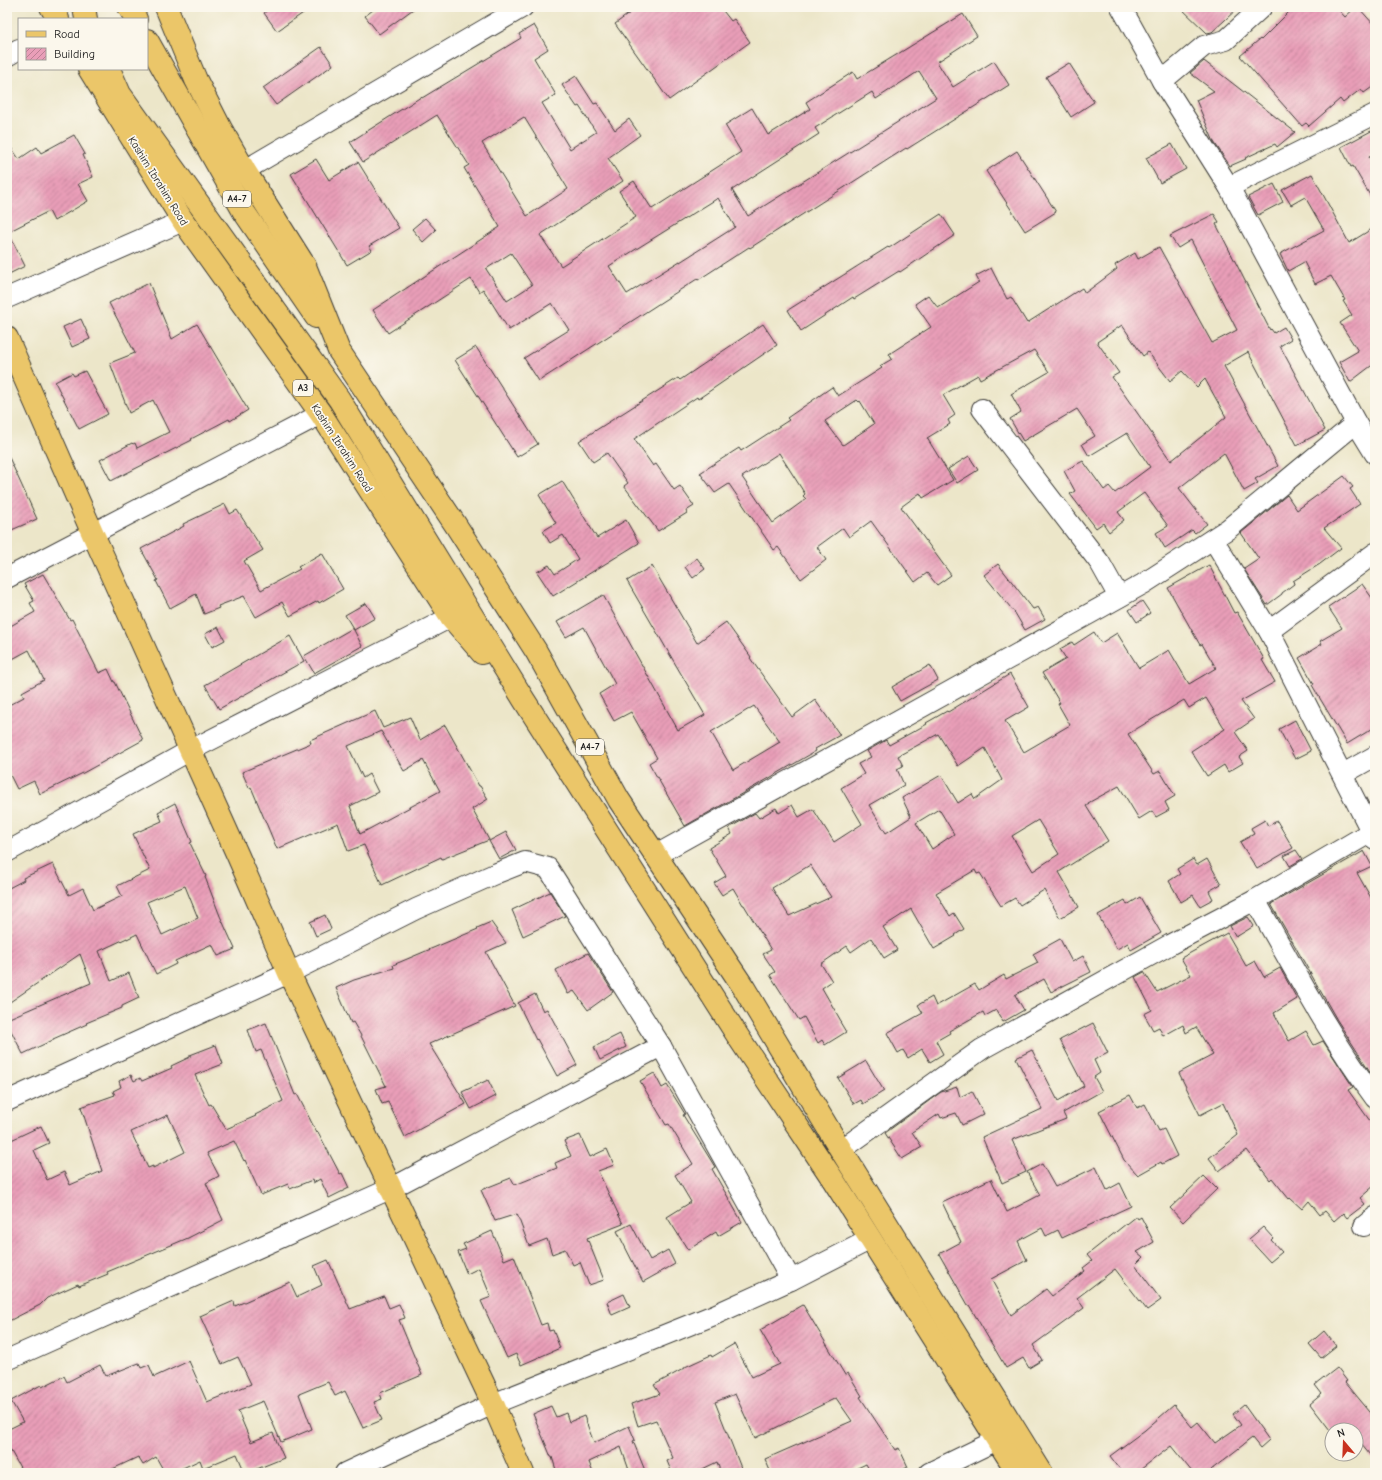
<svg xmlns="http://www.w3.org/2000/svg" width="1382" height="1480" viewBox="0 0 1382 1480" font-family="'Comic Neue',sans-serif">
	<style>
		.building { fill: url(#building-hatch); fill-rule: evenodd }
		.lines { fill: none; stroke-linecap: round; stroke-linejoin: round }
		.minor-casing { stroke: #3b3a36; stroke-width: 22 }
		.major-casing { stroke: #3b3a36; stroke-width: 24 }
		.highway-casing { stroke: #3b3a36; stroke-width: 24 }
		.minor { stroke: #fff; stroke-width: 20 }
		.major { stroke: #ebc669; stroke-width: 22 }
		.highway { stroke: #ebc669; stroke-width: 22 }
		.labels { text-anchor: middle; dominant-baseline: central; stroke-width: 3.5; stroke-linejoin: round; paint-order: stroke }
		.shield { fill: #fbf7ec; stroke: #5f5e5a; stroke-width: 1 }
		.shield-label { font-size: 10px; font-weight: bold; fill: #1c1c1c }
		.street-label { font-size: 11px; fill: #1c1c1c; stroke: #fbf7ec }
	</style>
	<defs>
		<pattern id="building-hatch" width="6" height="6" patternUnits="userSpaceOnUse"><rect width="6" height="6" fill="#e99eb8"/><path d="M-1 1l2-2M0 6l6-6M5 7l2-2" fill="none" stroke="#bc8095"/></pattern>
	</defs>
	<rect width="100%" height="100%" fill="#fbf7ec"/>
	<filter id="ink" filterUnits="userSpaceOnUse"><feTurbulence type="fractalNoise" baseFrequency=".025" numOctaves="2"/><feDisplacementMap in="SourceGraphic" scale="8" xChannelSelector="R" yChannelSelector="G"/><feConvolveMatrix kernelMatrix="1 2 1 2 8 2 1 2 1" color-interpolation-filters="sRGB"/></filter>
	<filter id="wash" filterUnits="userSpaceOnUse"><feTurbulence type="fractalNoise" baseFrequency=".012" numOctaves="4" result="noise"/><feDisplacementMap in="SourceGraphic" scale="16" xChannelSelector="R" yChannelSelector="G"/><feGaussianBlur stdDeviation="0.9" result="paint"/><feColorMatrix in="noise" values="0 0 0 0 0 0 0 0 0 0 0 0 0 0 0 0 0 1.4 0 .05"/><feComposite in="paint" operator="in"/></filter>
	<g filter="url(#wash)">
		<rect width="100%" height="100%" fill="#ece6c9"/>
		<g id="blocks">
			<g class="building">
				<path d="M272,7H312L277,31L264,13Z"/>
				<path d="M377,7H416L379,34L365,16Z"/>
				<path d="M638,7H720L731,21L734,19L750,42L669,100L615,24Z"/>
				<path d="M1180,7H1239L1212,32L1207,33Z"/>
				<path d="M1294,7H1336L1345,17L1356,7H1358L1375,26V85L1364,93L1361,89L1343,103L1340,99L1309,126L1306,123L1302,126L1240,56L1260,39L1261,40Z"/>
				<path d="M963,14L977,36L937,62L953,87L994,61L1009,85L907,149L906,148L750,248L749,247L698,280L697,279L539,381L524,358L569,330L552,303L509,330L483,289L479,292L471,279L388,333L373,310L500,227L464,168L469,165L437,115L363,162L350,142L421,97L422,98L521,38L519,34L534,25L548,49L534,58L556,95L542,103L570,149L596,132L579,106L577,107L562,85L576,76L594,104L597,103L615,130L629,119L640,135L608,158L623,181L540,235L561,266L636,217L619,191L634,181L652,209L741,152L725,125L752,108L768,135L810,109L806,102L853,72L857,79ZM919,71L936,98L748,216L732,190L819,134L815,128L872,92L876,99ZM524,117L568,189L527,216L482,143ZM718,198L735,227L680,262V261L627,294L609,266ZM511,253L532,285L507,301L486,269Z"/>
				<path d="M321,47L333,65L276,105L263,88Z"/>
				<path d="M1204,61L1295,132L1277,147L1275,144L1245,158L1246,159L1230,166L1214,142L1196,100L1214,91L1190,73Z"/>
				<path d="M1069,63L1094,102L1071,117L1046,77Z"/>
				<path d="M1375,129V154L1369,157L1375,167V204L1353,166L1351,167L1341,147Z"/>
				<path d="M74,135L85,154L83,155L93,177L78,184L88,201L54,221L49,211L8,232L25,266L7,275V141L19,159L37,147L41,153Z"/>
				<path d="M1172,144L1186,169L1160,183L1146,158Z"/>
				<path d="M1017,151L1056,212L1025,231L986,171Z"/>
				<path d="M316,159L329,180L358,162L399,228L369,246L372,250L347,265L291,174Z"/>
				<path d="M1312,174L1349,243L1375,227V363L1350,382L1339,362L1358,351L1340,323L1352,315L1343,301L1345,300L1331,276L1315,284L1304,262L1288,271L1280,254L1324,230L1305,197L1291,205L1282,190Z"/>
				<path d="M1274,184L1283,202L1258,215L1248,197Z"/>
				<path d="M941,214L955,235L900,272L899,271L854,299L853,297L801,331L788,310L888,247L889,248Z"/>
				<path d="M1214,214L1219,222L1216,224L1270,330L1271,329L1274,333L1284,327L1291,339L1280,346L1325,430L1297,445L1248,352L1224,366L1278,466L1255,479L1258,483L1244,491L1224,453L1179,488L1207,524L1195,533L1192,530L1165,548L1156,533L1168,526L1144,493L1118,512L1124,520L1109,532L1103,523L1096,528L1070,494L1075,491L1064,471L1083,461L1104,490L1109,486L1115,493L1150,467L1127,433L1089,456L1082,444L1095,436L1077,409L1023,441L1010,419L1021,412L1011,394L1049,372L1034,350L980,379L978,375L943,395L955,415L948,420L950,424L927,438L953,480L923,498L920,493L901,507L951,575L937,585L927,573L915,582L871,521L849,537L843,528L817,547L826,560L801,579L778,547L774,550L729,484L715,493L700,473L739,448L741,451L789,420L787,418L832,387L838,396L882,368L880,366L892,359L889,354L931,327L915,304L928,295L938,308L979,282L976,276L991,268L1007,299L1011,297L1027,323L1082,288L1085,293L1117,269L1115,265L1135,253L1138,259L1159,247L1212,343L1237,330L1191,240L1178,248L1170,236ZM1122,325L1143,356L1148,352L1170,381L1182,371L1197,387L1205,379L1226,417L1171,461L1112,377L1119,373L1097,342ZM857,400L859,402L860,401L874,424L843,445L825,421ZM779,453L805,494L803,496L806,499L773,523L742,477Z"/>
				<path d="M425,218L436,230L423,242L412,229Z"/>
				<path d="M149,283L172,339L197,324L248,410L230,421L229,419L191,439L192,440L111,481L100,460L132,443L133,444L135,443L137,448L169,432L153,400L129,413L110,363L135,353L109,303Z"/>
				<path d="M81,319L90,339L72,347L63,327Z"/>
				<path d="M763,324L777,345L698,399L697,397L634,439L653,466L656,464L674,490L680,486L694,506L686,511L687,513L658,531L624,486L628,483L607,453L593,462L579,441L678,378L680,380Z"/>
				<path d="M476,347L538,444L517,457L455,360Z"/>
				<path d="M85,371L108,414L79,429L55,382L72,373L74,376Z"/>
				<path d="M7,453L37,519L7,532Z"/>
				<path d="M969,456L978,470L957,483L948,469Z"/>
				<path d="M1344,476L1353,487L1350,489L1360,504L1324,528L1341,548L1320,564L1293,581L1294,584L1282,593V594L1267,605L1244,569L1259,559L1241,533L1287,495L1297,510Z"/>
				<path d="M562,481L597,538L626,520L639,543L553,596L537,572L549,565L555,574L578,559L563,535L550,543L543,531L556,523L539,495Z"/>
				<path d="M225,504L230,514L237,510L263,550L244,561L261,590L300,569L298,567L322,553L343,589L319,603L318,601L290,616L282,602L256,617L244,596L218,606L219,608L204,614L196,594L170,608L156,581L158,580L141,549L184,526L183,524Z"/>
				<path d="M697,558L705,569L693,578L685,567Z"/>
				<path d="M998,564L1033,609L1038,607L1045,619L1025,630L1015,613L984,575Z"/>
				<path d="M1209,565L1234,613L1237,612L1264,659L1262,660L1275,682L1241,701L1254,719L1235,732L1248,751L1239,757L1243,763L1228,772L1224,765L1207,776L1191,751L1225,729L1206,698L1189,708L1184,700L1128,734L1154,774L1160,771L1175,796L1165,802L1169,810L1156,817L1152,811L1139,819L1119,786L1088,803L1089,804L1086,806L1108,841L1059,872L1079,907L1060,918L1044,890L1020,905L1015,898L1001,906L980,873L977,874L975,870L936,893L950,916L954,913L964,929L955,935L956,936L934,949L911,909L883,927L897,950L884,958L871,938L851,952L847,946L821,964L832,981L822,988L841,1021L840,1022L846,1032L825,1045L822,1040L818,1043L804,1017L799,1020L770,975L775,972L763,954L771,950L744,905H743L733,888L722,895L714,883L726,876L709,848L732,834L729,828L755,813L759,818L776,808L779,813L792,805L799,817L813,809L834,842L862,824L841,788L864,774L858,764L871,757L867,751L886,740L889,745L927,724L926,723L947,711L948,712L1010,674L1029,707L1005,721L1024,752L1070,725L1058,704L1060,703L1042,673L1066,659L1060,649L1072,642L1074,645L1094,632L1101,643L1117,633L1139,668L1169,650L1189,684L1216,668L1202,644L1200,645L1168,588ZM938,734L958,766L985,748L1002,780L975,799L972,794L958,803L941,775L902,798L911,817L886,833L869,805L904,785L897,769L903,766L898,756ZM939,809L954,834L932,849L916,823ZM1038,820L1059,854L1033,871L1012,836ZM810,865L831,897L789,916L772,888Z"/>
				<path d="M652,566L697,643L726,622L751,657L750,658L792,717L815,700L840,735L815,749L816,751L766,780L685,826L649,763L657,758L631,712L614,721L599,694L615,684L584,627L566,637L557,622L603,595L678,730L705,715L627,581ZM754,706L780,742L733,770L711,732Z"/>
				<path d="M43,574L70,620L72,619L99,673L108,669L114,682H115L143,740L83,773L40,794L34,781L17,789L7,769V706L24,697L22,692L44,680L29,650L7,662V628L35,612L30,603L34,601L24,584Z"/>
				<path d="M1362,584L1375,602V727L1347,744L1312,685L1314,684L1299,658L1322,644L1320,641L1342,628L1328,607Z"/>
				<path d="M1142,601L1150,613L1137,622L1129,610Z"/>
				<path d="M366,603L375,618L354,630L345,615Z"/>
				<path d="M218,627L225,640L212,647L205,634Z"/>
				<path d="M353,628L362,646L314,673L304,656Z"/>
				<path d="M290,636L304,661L219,709L205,685Z"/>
				<path d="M930,665L938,680L900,701L892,687Z"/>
				<path d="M375,711L383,728L410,717L420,740L445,725L479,786H480L488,799L472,809L489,840L442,859L441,857L382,885L364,845L348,851L338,823L277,849L251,787L249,788L242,772L311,743L310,740ZM381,731L404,771L423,760L440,791L360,834L350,806L378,792L369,774L363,778L348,746Z"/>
				<path d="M1295,720L1311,751L1295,759L1279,729Z"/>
				<path d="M175,803L192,842L190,843L206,876L205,877L220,916L235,949L218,956L212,944L175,961L176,964L156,974L137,934L127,939V938L99,951L111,981L129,973L139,998L122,1006V1008L86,1023L87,1024L53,1039V1040L23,1054L7,1023V1019L91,983L80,954L7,1004V889L24,880L23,878L53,864L69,895L83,888L93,910L122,896L117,886L150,870L133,834L162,821L158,812ZM185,886L198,918L162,935L147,902Z"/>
				<path d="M1265,820L1268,826L1277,821L1293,848L1257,869L1240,842L1254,834L1251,828Z"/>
				<path d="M506,832L516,850L499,859L489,841Z"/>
				<path d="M1296,850L1302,859L1290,866L1284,856Z"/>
				<path d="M1364,851L1372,866L1357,873L1375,905V1070L1371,1073L1337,1020L1271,904Z"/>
				<path d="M1193,859L1197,865L1207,859L1221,884L1209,891L1213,899L1200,906L1193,895L1181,902L1169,881L1180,874L1177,869Z"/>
				<path d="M550,892L565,916L523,936L512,910Z"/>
				<path d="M1140,897L1161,933L1131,950L1128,943L1117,949L1098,915L1125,900L1127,905Z"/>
				<path d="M325,915L331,929L316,936L310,922Z"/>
				<path d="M1248,917L1254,926L1236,937L1230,926Z"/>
				<path d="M491,922L506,943L486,952L515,1006L429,1044L466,1104L405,1137L388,1102L382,1104L376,1089L386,1086L360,1034L353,1022L351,1023L336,988L354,980L394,968L393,965L478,929L477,928Z"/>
				<path d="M1227,933L1246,966L1255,961L1264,977L1280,968L1297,999L1274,1013L1289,1041L1306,1031L1314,1045L1323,1041L1353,1087L1348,1090L1375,1128V1185L1360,1198L1365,1204L1347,1218L1343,1213L1334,1221L1325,1211L1320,1215L1309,1201L1302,1209L1290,1198L1289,1199L1272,1178L1270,1180L1247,1150L1219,1171L1209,1158L1238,1135L1223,1103L1200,1115L1179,1073L1213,1055L1196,1027L1186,1033L1183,1025L1163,1036L1159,1027L1153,1030L1144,1014L1152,1010L1135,977L1144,972L1157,992L1191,975L1181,958Z"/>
				<path d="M1060,939L1072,962L1083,956L1091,972L1051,992L1044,979L1015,995L1024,1010L1003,1022L996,1010L985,1016L983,1012L949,1031L950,1033L936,1041L943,1054L930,1062L922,1049L908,1058L903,1050L898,1053L887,1033L923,1013L918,1005L932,997L936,1006L975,984L979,990L1004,975L1006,979L1038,963L1033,954Z"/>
				<path d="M588,953L613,992L588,1010L574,991L568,994L556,970Z"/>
				<path d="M535,994L543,1011L547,1009L577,1065L557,1076L537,1039L536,1040L518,1003Z"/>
				<path d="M266,1023L295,1095L297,1094L317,1133L318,1132L340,1174L342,1173L349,1188L329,1198L320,1179L313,1183L312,1180L290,1189L288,1184L261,1195L245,1160L244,1161L234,1141L207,1153L219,1176L206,1183L223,1220L188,1238L107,1272L108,1274L79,1286L78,1284L47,1298L40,1305L7,1322V1142L41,1126L49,1143L34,1150L47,1180L64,1172L70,1185L102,1171L81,1107L115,1095L113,1091L121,1087L119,1081L131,1075L134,1081L140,1078L142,1081L172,1068L171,1066L190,1057V1055L216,1045L223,1064L195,1075L209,1105L211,1104L226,1129L256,1116L255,1115L283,1101L261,1050L256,1052L248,1030ZM168,1115L185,1152L153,1168V1166L148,1168L131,1132Z"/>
				<path d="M1093,1023L1108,1053L1094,1060L1100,1073L1094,1077L1102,1091L1063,1113L1066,1119L1012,1140L1026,1172L1002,1183L982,1137L1042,1109L1016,1058L1032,1050L1058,1101L1084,1086L1060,1040Z"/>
				<path d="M620,1034L626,1047L600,1060L594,1047Z"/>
				<path d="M866,1061L884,1091L863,1104L861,1100L854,1104L838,1078Z"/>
				<path d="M654,1073L662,1088L667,1085L685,1114L683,1115L715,1167L712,1169L742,1222L718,1236L716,1232L688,1250L667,1217L691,1202L675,1175L693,1164L669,1124L666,1125L640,1081Z"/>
				<path d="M488,1080L496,1096L471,1109L462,1092Z"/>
				<path d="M957,1087L960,1097L972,1091L984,1114L962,1125L956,1113L941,1118L939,1114L912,1132L922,1147L902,1159L885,1133L941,1092Z"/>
				<path d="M1130,1095L1137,1108L1145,1104L1159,1131L1164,1129L1177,1156L1162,1164L1161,1162L1138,1175L1124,1160L1099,1111Z"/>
				<path d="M580,1135L590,1157L607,1149L614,1165L598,1171L623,1224L587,1238L604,1280L589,1285L580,1262L573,1265L565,1249L552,1254L547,1239L529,1246L517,1214L495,1221L481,1190L511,1178L515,1185L557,1168L555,1163L571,1156L564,1141Z"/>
				<path d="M1042,1164L1055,1187L1096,1167L1107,1190L1120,1183L1131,1206L1062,1238L1058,1230L1046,1236L1042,1228L1018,1241L1027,1260L991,1279L1011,1315L1046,1289L1052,1296L1085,1271L1083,1268L1092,1261L1087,1255L1136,1216L1138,1219L1141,1217L1154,1242L1137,1252L1143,1257L1135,1265L1161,1300L1147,1310L1115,1269L1077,1298L1084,1308L1033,1345L1042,1360L1029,1368L1023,1358L1006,1368L969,1305H968L939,1254L961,1242L942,1202L991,1179L1007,1212L1040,1195L1027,1172Z"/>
				<path d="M1204,1176L1217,1189L1183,1222L1170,1208Z"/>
				<path d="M631,1224L650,1260L668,1250L675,1264L643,1282L617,1231Z"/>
				<path d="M1263,1227L1273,1238L1271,1240L1282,1252L1270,1262L1249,1239Z"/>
				<path d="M492,1231L504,1260L514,1256L541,1325L547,1323L549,1331L553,1330L560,1348L521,1365L516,1354L507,1358L481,1301L491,1297L479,1268L467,1274L458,1252L466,1249L463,1244Z"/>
				<path d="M328,1260L350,1309L384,1296L389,1308L399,1304L405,1318L399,1320L422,1375L380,1393L382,1399L374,1402L382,1420L363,1428L345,1391L335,1396L328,1382L299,1394L312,1429L281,1442L263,1401L238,1411L251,1442L273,1433L284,1458L247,1473H245L237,1454L203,1468L200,1460L172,1473H165L156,1457L143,1465L138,1457L104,1473H23L7,1444V1430L23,1422L11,1401L41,1385L42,1387L64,1376L67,1382L100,1365L106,1376L139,1363L141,1368L149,1365L154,1377L189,1361L207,1402L251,1384L238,1357L222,1364L200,1316L234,1301L235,1306L290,1282L297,1297L322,1285L314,1266Z"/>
				<path d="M624,1294L630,1307L612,1315L607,1302Z"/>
				<path d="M803,1305L845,1375L848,1373L862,1396L860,1397L895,1450L899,1448L908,1467L896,1473H871L866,1464L847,1473H771L765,1459L852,1421L836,1398L755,1438L735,1394L715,1402L743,1473H721L717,1462L694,1473H672L667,1461L673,1458L656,1420L638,1426L631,1404L660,1394L654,1385L685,1368V1367L711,1355L712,1357L734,1344L752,1377L780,1364L760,1330Z"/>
				<path d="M1324,1331L1336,1346L1321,1358L1309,1344Z"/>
				<path d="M1337,1368L1347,1381L1345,1382L1375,1418V1461L1356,1438V1430H1330L1310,1404L1322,1394L1315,1385Z"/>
				<path d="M1174,1405L1192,1427L1198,1422L1215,1443L1241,1425L1233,1414L1244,1405L1269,1440L1260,1448L1252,1438L1207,1473H1193L1171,1446L1136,1473H1123L1110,1456L1145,1430Z"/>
				<path d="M551,1406L556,1417L566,1413L569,1422L584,1416L594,1443L629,1426L635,1440L633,1441L646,1473H630L621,1447L589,1462L593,1473H557L552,1457H551L533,1414Z"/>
			</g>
		</g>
	</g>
	<g filter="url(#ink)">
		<use href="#blocks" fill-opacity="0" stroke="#3b3a36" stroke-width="1"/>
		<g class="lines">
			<defs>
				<g id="minor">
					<path d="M1121,7L1162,81L1229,187L1356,423L1375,454"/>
					<path d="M7,56L19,49"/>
					<path d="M1162,81L1204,46L1226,40L1262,7"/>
					<path d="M245,171L257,163L523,7"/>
					<path d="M1229,187L1375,114"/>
					<path d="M7,298L183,221"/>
					<path d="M982,409L1100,563L1119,597"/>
					<path d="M1213,539L1269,631L1375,839"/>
					<path d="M7,578L321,414"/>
					<path d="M1269,631L1375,553"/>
					<path d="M1343,774L1375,756"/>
					<path d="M7,852L191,750L451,617"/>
					<path d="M656,855L1143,584L1228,529L1356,423"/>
					<path d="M1255,900C1293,967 1329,1036 1375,1098"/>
					<path d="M7,1101L289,973L416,909L497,873L525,862L548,868L661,1046L791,1280"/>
					<path d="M841,1150L982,1049L1171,944L1255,900L1371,832"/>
					<path d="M1364,1226L1375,1217"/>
					<path d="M7,1360L392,1188L661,1046"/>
					<path d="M345,1473L493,1404L714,1315L791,1280L871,1239"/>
					<path d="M929,1473L997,1440"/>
				</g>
				<path id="major" d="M7,338L93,534L238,856L289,973L493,1404L523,1473"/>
				<g id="highway">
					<path d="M51,7L58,19"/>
					<path d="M84,7L86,19"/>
					<path d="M129,7L136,19"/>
					<path d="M166,7L196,80L221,129L245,171L305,266L339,351L455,524L536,651L619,800L744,988L841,1150L1042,1473"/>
					<path d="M147,40L244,212L316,317"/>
					<path d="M89,69L183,221L321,414L451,617L482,653"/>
					<path d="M109,69L120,94L339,399L524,700L739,1038L832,1178L1018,1473"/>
				</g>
			</defs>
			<use href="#minor" class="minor-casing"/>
			<use href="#major" class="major-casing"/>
			<use href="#highway" class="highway-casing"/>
			<use href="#minor" class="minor"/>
			<use href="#major" class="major"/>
			<use href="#highway" class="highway"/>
		</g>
	</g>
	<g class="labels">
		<g class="shield">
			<rect x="223" y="191" width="28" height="16" rx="3"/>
			<rect x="293" y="380" width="20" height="16" rx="3"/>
			<rect x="576" y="739" width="28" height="16" rx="3"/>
		</g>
		<g class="shield-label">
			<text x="237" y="199">A4-7</text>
			<text x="303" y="388">A3</text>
			<text x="590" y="747">A4-7</text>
		</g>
		<g class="street-label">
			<text transform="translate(158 181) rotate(58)">Kashim Ibrahim Road</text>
			<text transform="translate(342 448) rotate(57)">Kashim Ibrahim Road</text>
		</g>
	</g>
	<rect width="1382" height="1480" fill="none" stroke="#fbf7ec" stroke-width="24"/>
	<rect x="18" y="18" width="130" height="52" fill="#fbf7ec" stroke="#a29f99"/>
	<rect x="26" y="31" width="20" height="6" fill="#ebc669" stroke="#a29f99"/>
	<text x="54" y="38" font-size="12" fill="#1c1c1c">Road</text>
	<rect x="26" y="48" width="20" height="12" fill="url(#building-hatch)" stroke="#a29f99"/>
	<text x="54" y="58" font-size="12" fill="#1c1c1c">Building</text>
	<g transform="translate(1344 1442) rotate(341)"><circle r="19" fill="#fbf7ec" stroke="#a29f99"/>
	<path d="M0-3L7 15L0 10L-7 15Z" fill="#c8321e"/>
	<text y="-6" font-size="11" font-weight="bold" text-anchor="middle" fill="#1c1c1c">N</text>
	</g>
</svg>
